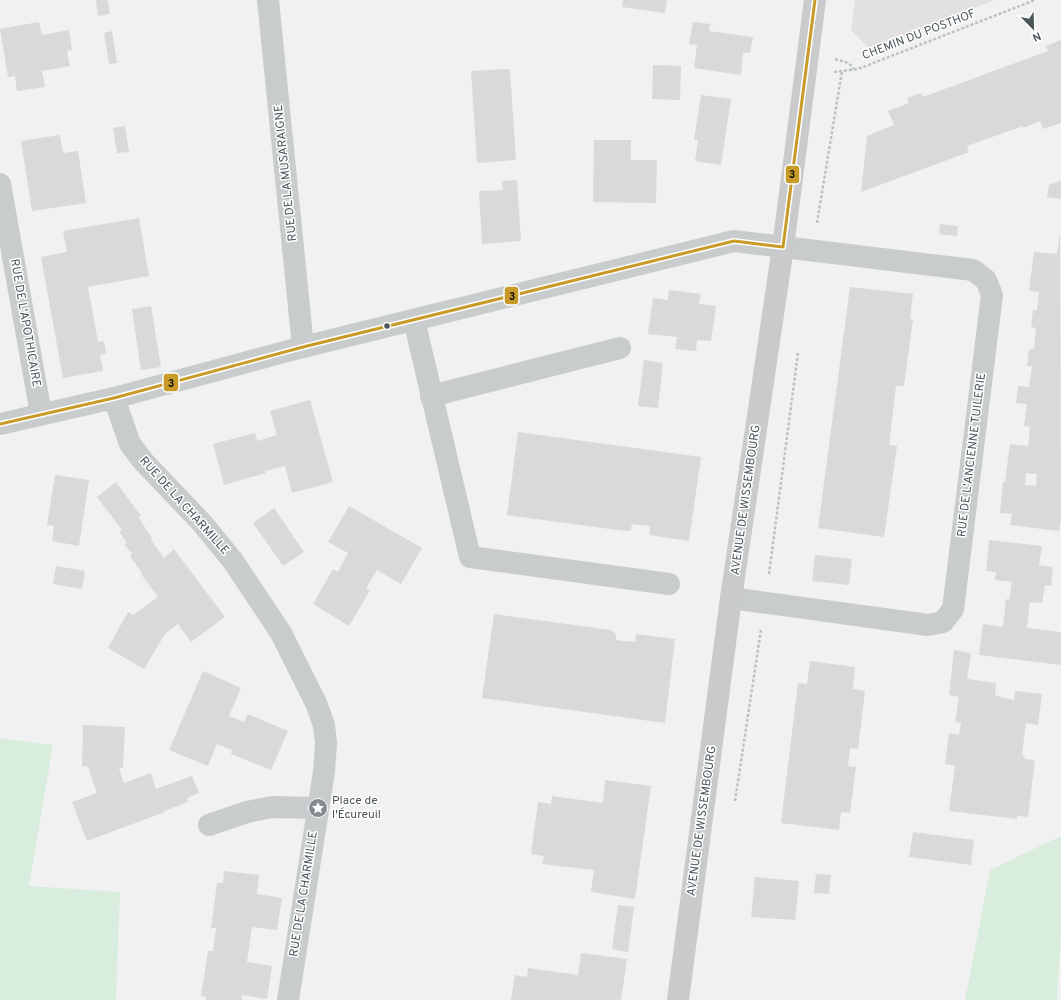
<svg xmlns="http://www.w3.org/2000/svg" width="1061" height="1000" viewBox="0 0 1061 1000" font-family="Overpass,sans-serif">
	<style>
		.commercial { fill: #e2e1df }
		.green { fill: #d9edde }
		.building { fill: #d8d9da; fill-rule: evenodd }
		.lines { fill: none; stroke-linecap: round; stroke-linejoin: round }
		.path { stroke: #bac3bf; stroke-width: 2.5; stroke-dasharray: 3 2; stroke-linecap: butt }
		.minor { stroke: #c9cccd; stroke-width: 22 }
		.major { stroke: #c8cacc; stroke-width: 22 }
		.bus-1-casing { stroke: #fff; stroke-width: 6 }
		.bus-1 { stroke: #c89b29; stroke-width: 3 }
		.bus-dot { fill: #4b565b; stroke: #fff; stroke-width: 1.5 }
		.labels { text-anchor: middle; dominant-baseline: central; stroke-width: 3; stroke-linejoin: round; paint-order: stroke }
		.street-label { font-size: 12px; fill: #4b565b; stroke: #fff }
		.poi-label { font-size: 12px; fill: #4b565b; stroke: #fff; text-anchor: start }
		.line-badge { stroke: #fff; stroke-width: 1.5 }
		.pale-badge-label { font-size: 11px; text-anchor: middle; font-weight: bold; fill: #111 }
	</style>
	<rect width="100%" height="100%" fill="#f2f1f1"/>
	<path class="commercial" d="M855,0H995L869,48L851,30Z"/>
	<g class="green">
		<path d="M0,738L53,745L29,886L120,892L116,1000H0Z"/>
		<path d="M1061,836V933L1057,1000H965L990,870Z"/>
	</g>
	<g class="building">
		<path d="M96,0H108L110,14L98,16Z"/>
		<path d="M623,0H667L665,13L622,7Z"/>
		<path d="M39,22L42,35L69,30L72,50L67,51L70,66L42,71L45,87L17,91L15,76L8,77L0,29Z"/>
		<path d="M693,22L710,24L709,31L753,37L750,53H743L741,75L694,68L697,45L689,44Z"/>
		<path d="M112,31L117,63L109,64L104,33Z"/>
		<path d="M1061,40V123L1043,129L1040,121L1023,128V126L967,146L969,152L861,192L867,136L894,125L888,111L909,103L907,98L921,93L923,97L1048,51L1046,46Z"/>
		<path d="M653,65L681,66L680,100L652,99Z"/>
		<path d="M510,69L516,160L477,163L471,71Z"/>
		<path d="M701,95L731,99L721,165L695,161L698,140H694Z"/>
		<path d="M125,126L129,152L117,153L113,128Z"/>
		<path d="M60,135L63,153L78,151L86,203L32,211L21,141Z"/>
		<path d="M594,140H631V160H657L656,203L593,202Z"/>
		<path d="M517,180L521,241L482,244L479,191L503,190L502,181Z"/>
		<path d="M1061,181V199L1047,197L1049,185Z"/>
		<path d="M139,218L149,276L88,287L98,342L104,341L106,354L100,355L103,371L63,378L41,257L67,252L63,231Z"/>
		<path d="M940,224L958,226L957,236L939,234Z"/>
		<path d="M1060,233L1061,519L1059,531L1010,525L1012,514L1000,513L1003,482H1005L1010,444L1028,446L1030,427L1024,426L1027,404L1016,403L1018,386L1029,387L1032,366H1027L1029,349H1034L1036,328L1031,327L1033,310H1037L1039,292L1029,291L1034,252L1057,254ZM1026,473L1037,474L1036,486L1025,485Z"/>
		<path d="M850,287L913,294L910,319H913L904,386H896L889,445L897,446L884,537L818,528Z"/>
		<path d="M669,290L701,294L699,304L716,306L711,341L697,340L696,351L675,349L677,337L648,334L653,298L668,300Z"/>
		<path d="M151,306L161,367L141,370L132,309Z"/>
		<path d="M644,360L663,363L658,408L638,406Z"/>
		<path d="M310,400L333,482L292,493L285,466L265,471L266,473L224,485L213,444L255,433L257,441L277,435L270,411Z"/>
		<path d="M518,432L701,457L689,541L649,535L650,526L632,524L631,529L629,531H625L507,515Z"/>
		<path d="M55,475L89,480L79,546L52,541L54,526L47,525Z"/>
		<path d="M116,482L141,516L138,517L152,538L151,540L164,558L174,549L225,617L191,642L178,624L165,634L144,669L108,648L128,612L133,615L158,597L141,574L142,573L130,556L132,554L124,544L127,543L119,532L122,530L97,497Z"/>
		<path d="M349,506L422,548L401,584L377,570L366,588L370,590L349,626L313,604L333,569L338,572L348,553L328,542Z"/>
		<path d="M274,508L304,552L283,566L253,523Z"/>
		<path d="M989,540L1042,546L1039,565L1053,567L1051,586L1045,585L1042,603L1030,602L1027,628L1061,632V665L979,655L983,624L1003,627L1006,599L1009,600L1012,582L995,580L996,572L986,571Z"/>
		<path d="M815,555L852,559L849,585L812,581Z"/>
		<path d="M56,566L85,571L82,589L53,584Z"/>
		<path d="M494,614L611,630L616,634V640L623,641L635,642L636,634L675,639L665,723L482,698Z"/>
		<path d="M954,650L971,653L967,679L996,683L995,695L999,696V697L1014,700L1015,691L1042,694L1038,725L1026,723L1022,755L1025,756L1024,759L1035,760L1028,817L1017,816V819L949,811L955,766L945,764L949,733L959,735L961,723L955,722L959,697L949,695Z"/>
		<path d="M810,661L855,667L853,689L865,691L858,749L850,748L848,766L856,767L850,813L841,812L839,830L781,823L798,683L807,684Z"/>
		<path d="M203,671L241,688L229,716L244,722L248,714L288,731L271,770L231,754L232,750L217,744L208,766L169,750Z"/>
		<path d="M83,725L125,727L123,768H119L124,783L151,773L156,789L192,776L199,793L187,798L188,802L164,811L165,812L87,841L72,802L97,793L88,767L82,766Z"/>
		<path d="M605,780L651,786L635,899L591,892L594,870L542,864L544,856L531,854L538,802L551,804L552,796L603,803Z"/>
		<path d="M913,832L974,840L971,865L909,857Z"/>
		<path d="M224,871L259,875L257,894L282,898L277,930L252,927L247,962L272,966L267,999L242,995V1000H206V997L201,996L208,951H213L216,928H211L217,883H223Z"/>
		<path d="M816,874L831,875L829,894L814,893Z"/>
		<path d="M755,877L799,881L795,920L751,917Z"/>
		<path d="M618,905L634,907L628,952L612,949Z"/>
		<path d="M581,953L627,959L621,1000H511L515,975L527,977L528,968L578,975Z"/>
	</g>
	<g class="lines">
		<g class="path">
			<path d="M835,59C842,62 850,61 853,69"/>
			<path d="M834,72L858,69L1035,0"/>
			<path d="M817,223L842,71"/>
			<path d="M769,574L798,353"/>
			<path d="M735,801L761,630"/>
		</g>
		<g class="minor">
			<path d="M268,0L303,347"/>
			<path d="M0,184L41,414"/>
			<path d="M414,320L470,557L669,584"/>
			<path d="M431,396L620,348"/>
			<path d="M114,398L130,444L143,461L202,523L233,561L281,633L316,703L324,725L326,743L324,772L288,1000"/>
			<path d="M0,424L114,398L303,347L734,241L973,270L986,280L992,295L953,609L943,622L928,625L731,598"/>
			<path d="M209,825L247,812L272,807L318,808"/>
		</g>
		<path class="major" d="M678,1000L731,598L783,247L815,0"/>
		<defs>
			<path id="bus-1" d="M0,424L114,398L303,347L734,241L783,247L815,0"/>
		</defs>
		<use href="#bus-1" class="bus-1-casing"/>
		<use href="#bus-1" class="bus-1"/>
	</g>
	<defs>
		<symbol id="sight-disc" viewBox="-11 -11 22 22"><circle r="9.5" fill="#858c90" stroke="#fff"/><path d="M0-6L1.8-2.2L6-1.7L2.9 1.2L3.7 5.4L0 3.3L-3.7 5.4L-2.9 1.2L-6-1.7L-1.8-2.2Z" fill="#fff"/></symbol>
	</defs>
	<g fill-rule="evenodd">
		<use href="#sight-disc" x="307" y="797" width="22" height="22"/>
	</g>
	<circle class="bus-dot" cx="387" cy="326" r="3.5"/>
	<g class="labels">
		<g class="street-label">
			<text transform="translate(919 35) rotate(-21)">CHEMIN DU POSTHOF</text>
			<text transform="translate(286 173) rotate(-96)">RUE DE LA MUSARAIGNE</text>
			<text transform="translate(25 323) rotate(80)">RUE DE L'APOTHICAIRE</text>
			<text transform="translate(972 455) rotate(-83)">RUE DE L'ANCIENNE TUILERIE</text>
			<text transform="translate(746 500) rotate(-82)">AVENUE DE WISSEMBOURG</text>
			<text transform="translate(184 506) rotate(48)">RUE DE LA CHARMILLE</text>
			<text transform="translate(702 821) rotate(-82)">AVENUE DE WISSEMBOURG</text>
			<text transform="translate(304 894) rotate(-81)">RUE DE LA CHARMILLE</text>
		</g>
		<g class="poi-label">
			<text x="332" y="801">Place de<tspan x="332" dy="14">l'Écureuil</tspan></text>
		</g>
	</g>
	<g class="line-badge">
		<rect x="785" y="165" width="15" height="19" rx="4" fill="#c89b29"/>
		<rect x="504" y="286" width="15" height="19" rx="4" fill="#c89b29"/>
		<rect x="163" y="373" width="16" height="19" rx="4" fill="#c89b29"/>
	</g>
	<g class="pale-badge-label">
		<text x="792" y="178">3</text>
		<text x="512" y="300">3</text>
		<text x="171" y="387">3</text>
	</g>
	<g transform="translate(1033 28) rotate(157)" stroke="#ffffff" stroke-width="3" paint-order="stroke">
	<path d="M0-3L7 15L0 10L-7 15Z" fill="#4b565b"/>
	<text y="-6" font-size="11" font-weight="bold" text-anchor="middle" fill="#4b565b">N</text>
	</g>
</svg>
